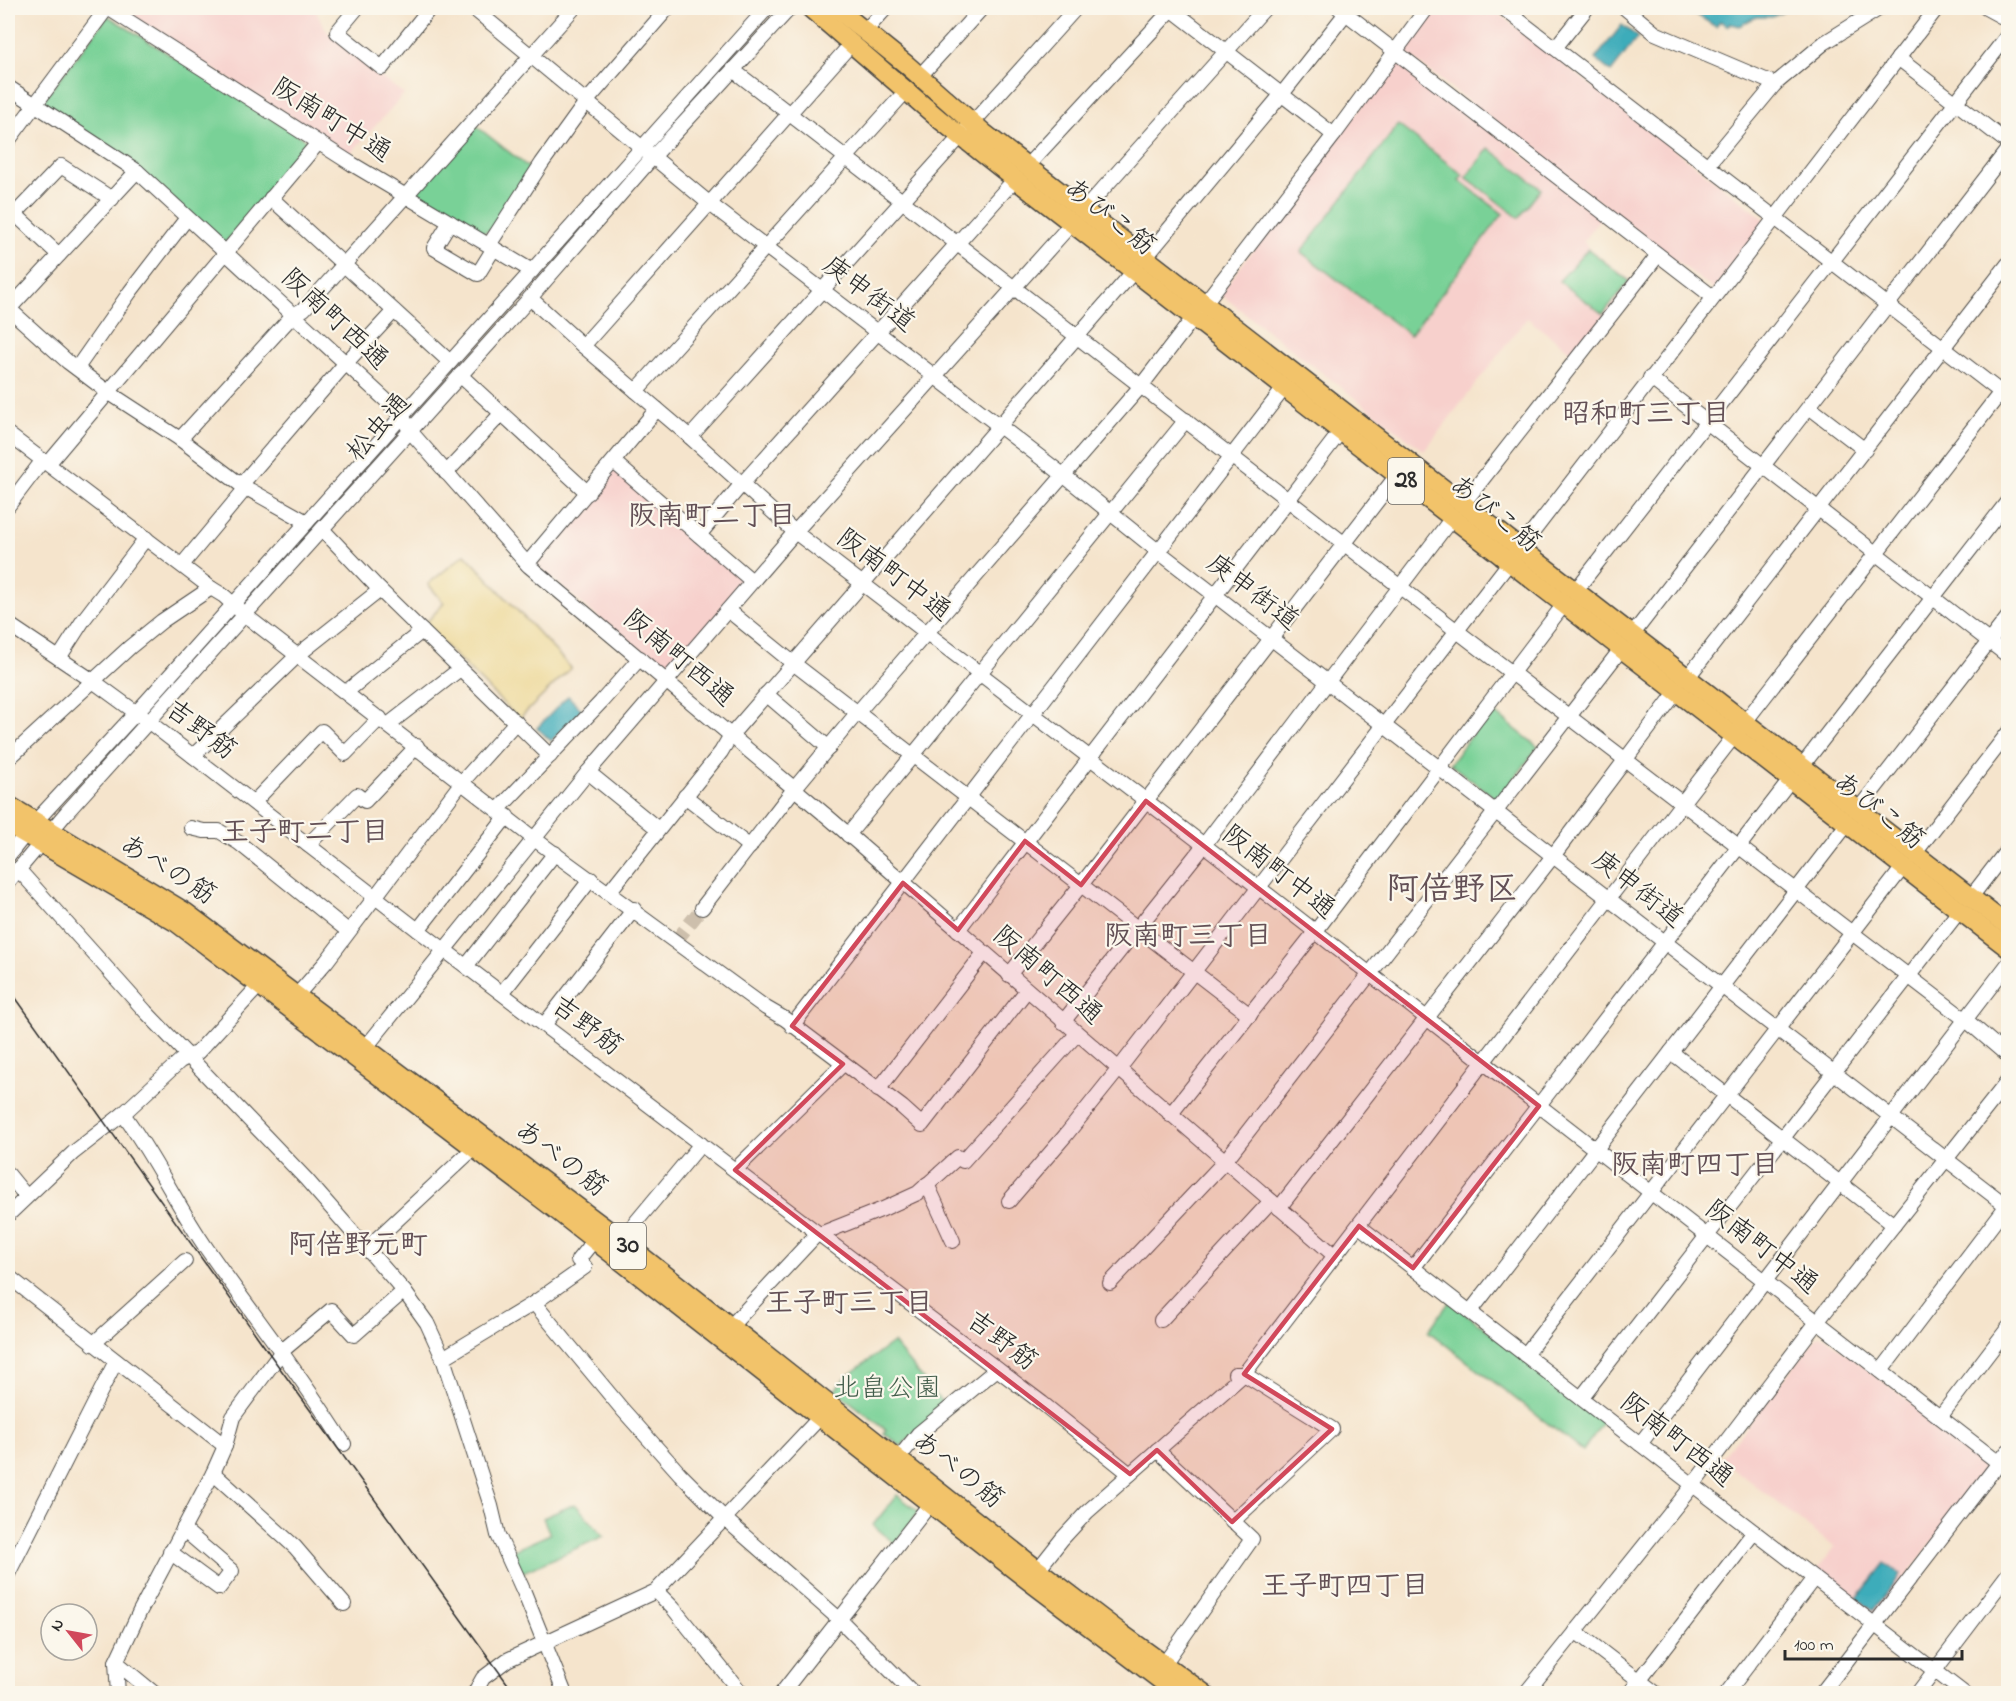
<svg xmlns="http://www.w3.org/2000/svg" width="2016" height="1701" viewBox="0 0 2016 1701" font-family="'Indie Flower','Klee One',sans-serif">
	<style>
		.built { fill: #f7d0cc }
		.green { fill: #79d197; stroke: #527e61; stroke-width: 1.5 }
		.sand { fill: #eeda9e; stroke: #8c8264; stroke-width: 1.5 }
		.water { fill: #3dacba; stroke: #346c72; stroke-width: 1.5 }
		.lines { fill: none; stroke-linecap: round; stroke-linejoin: round }
		.minor-tunnel { stroke: #cdbfac; stroke-width: 14; stroke-dasharray: 14 7; stroke-linecap: butt }
		.minor-casing { stroke: #494743; stroke-width: 16 }
		.major-casing { stroke: #494743; stroke-width: 21 }
		.minor { stroke: #fff; stroke-width: 14 }
		.major { stroke: #f2c36a; stroke-width: 18 }
		.tram { stroke: #2b2b2b; stroke-width: 1.5 }
		.marked { fill: #d1495b; fill-opacity: 0.2; stroke: #d1495b; stroke-width: 4.5; stroke-linejoin: round }
		.labels { text-anchor: middle; dominant-baseline: central; stroke-width: 4.5; stroke-linejoin: round; paint-order: stroke }
		.shield { fill: #fbf7ec; stroke: #696865; stroke-width: 1.5 }
		.shield-label { font-size: 26px; font-weight: bold; fill: #2b2b2b }
		.street-label { font-size: 27px; fill: #2b2b2b; stroke: #fbf7ec }
		.park-label { font-size: 27px; fill: #425d4b; stroke: #fbf7ec }
		.neighbourhood-label { font-size: 28px; font-weight: bold; fill: #635056; stroke: #fbf7ec }
		.district-label { font-size: 33px; font-weight: bold; fill: #635056; stroke: #fbf7ec }
	</style>
	<rect width="100%" height="100%" fill="#fbf7ec"/>
	<filter id="ink" filterUnits="userSpaceOnUse"><feTurbulence type="fractalNoise" baseFrequency=".0167" numOctaves="2"/><feDisplacementMap in="SourceGraphic" scale="12" xChannelSelector="R" yChannelSelector="G"/><feConvolveMatrix kernelMatrix="1 2 1 2 8 2 1 2 1" color-interpolation-filters="sRGB"/></filter>
	<filter id="wash" filterUnits="userSpaceOnUse"><feTurbulence type="fractalNoise" baseFrequency=".008" numOctaves="4" result="noise"/><feDisplacementMap in="SourceGraphic" scale="24" xChannelSelector="R" yChannelSelector="G"/><feGaussianBlur stdDeviation="1.35" result="paint"/><feColorMatrix in="noise" values="0 0 0 0 0 0 0 0 0 0 0 0 0 0 0 0 0 1.4 0 .05"/><feComposite in="paint" operator="in"/></filter>
	<g filter="url(#wash)">
		<rect width="100%" height="100%" fill="#f5e4cc"/>
		<g class="built">
			<path d="M115,8H314L328,33L378,69V75L404,94L350,154Z"/>
			<path d="M1435,8H1491L1767,221L1714,290L1403,51Z"/>
			<path d="M1401,61L1602,216L1583,241L1587,245V247L1632,281L1575,355L1527,318L1424,451L1220,294L1395,62Z"/>
			<path d="M615,468L747,580L666,675L534,563Z"/>
			<path d="M1818,1336L1825,1337L1992,1464L1877,1616H1870L1815,1573L1834,1547L1721,1459Z"/>
		</g>
		<g class="green">
			<path d="M108,16L306,140L308,145L227,241L222,242L46,105L44,99Z"/>
			<path d="M475,125L533,171L495,228L482,233L417,195L416,191Z"/>
			<path d="M1398,125L1463,175L1459,180L1503,214L1410,335L1301,252Z"/>
			<path d="M1489,148L1541,189L1519,218L1466,177Z"/>
			<path d="M1588,249L1629,281L1603,314L1559,281Z"/>
			<path d="M1490,709L1538,747L1500,798H1495L1450,764Z"/>
			<path d="M1450,1301L1604,1421L1583,1451L1428,1331Z"/>
			<path d="M893,1343L945,1406L901,1446L884,1433L886,1430L835,1390L847,1376Z"/>
			<path d="M897,1495L919,1512L895,1544L873,1525Z"/>
			<path d="M575,1504L604,1536L521,1573L512,1551L550,1534L543,1518Z"/>
		</g>
		<path class="sand" d="M465,554L571,668L519,719L424,625L444,603L428,584Z"/>
		<g class="water">
			<path d="M1686,8H1791L1772,17H1756L1739,26L1729,23L1728,26L1720,21L1716,27Z"/>
			<path d="M1622,25L1638,37L1611,72L1595,59Z"/>
			<path d="M568,696L582,710L551,741L537,728Z"/>
			<path d="M1885,1563L1901,1575L1873,1611L1857,1598Z"/>
		</g>
	</g>
	<g filter="url(#ink)">
		<g class="lines">
			<path class="minor-tunnel" d="M676,941L702,908"/>
			<defs>
				<g id="minor">
					<path d="M108,8L352,164L532,271"/>
					<path d="M357,8L337,32L382,68L430,8"/>
					<path d="M473,8L710,204L1062,474L1159,552L2008,1207"/>
					<path d="M1170,8L1334,135"/>
					<path d="M1339,8L1713,297"/>
					<path d="M1503,8L2007,397"/>
					<path d="M1625,8L1655,33L1775,84"/>
					<path d="M1986,8L2008,20"/>
					<path d="M865,31L886,8"/>
					<path d="M1555,48L1587,8"/>
					<path d="M1898,58L2008,143"/>
					<path d="M733,70L1457,631L1966,1020L2008,1056"/>
					<path d="M919,77L982,8"/>
					<path d="M8,87L137,171L402,415L410,431L529,566L828,817L1335,1256"/>
					<path d="M8,141L107,8"/>
					<path d="M1708,165L1775,84L1824,43L1880,8"/>
					<path d="M1027,166L1173,8"/>
					<path d="M271,198L450,362"/>
					<path d="M1084,210L1265,8"/>
					<path d="M450,222L434,248L478,274L494,248"/>
					<path d="M489,245L542,163L586,102L668,8"/>
					<path d="M59,255L15,214L61,166L112,199"/>
					<path d="M1145,258L1282,94L1350,8"/>
					<path d="M530,298L583,346L690,437L795,532L1204,845L2008,1470"/>
					<path d="M8,308L68,362L108,392L180,439L241,485L307,522"/>
					<path d="M8,310L137,171"/>
					<path d="M583,346L852,43"/>
					<path d="M77,368L130,292L187,218"/>
					<path d="M460,375L588,493"/>
					<path d="M1650,378L2008,656"/>
					<path d="M636,391L906,91"/>
					<path d="M1809,407L1865,450"/>
					<path d="M8,434L211,588L224,596L245,615L533,838L766,1008L785,1019L902,1107L922,1125L1027,990"/>
					<path d="M690,437L1076,8"/>
					<path d="M180,439L293,315L304,309L574,8"/>
					<path d="M614,462L752,581"/>
					<path d="M48,464L318,143"/>
					<path d="M446,473L501,414"/>
					<path d="M241,485L345,364L394,311"/>
					<path d="M1463,504L1658,255"/>
					<path d="M8,506L43,460"/>
					<path d="M322,529L380,590L550,756"/>
					<path d="M699,535L741,485L1015,179"/>
					<path d="M527,564L657,409"/>
					<path d="M182,565L246,488"/>
					<path d="M1576,590L2008,35"/>
					<path d="M728,610L793,663L1250,1015"/>
					<path d="M8,624L93,681L149,722L418,930L1042,1403L1130,1474"/>
					<path d="M1633,634L2008,149"/>
					<path d="M59,658L84,619L146,538"/>
					<path d="M1688,677L2008,264"/>
					<path d="M346,692L422,631"/>
					<path d="M766,694L829,748"/>
					<path d="M389,724L460,669"/>
					<path d="M193,756L298,655L380,590"/>
					<path d="M8,759L130,647L162,621L211,588"/>
					<path d="M1802,766L2008,501"/>
					<path d="M588,772L658,829"/>
					<path d="M685,796L750,847"/>
					<path d="M254,802L322,731L345,754L380,718"/>
					<path d="M498,810L601,702L640,658"/>
					<path d="M1858,810L2008,617"/>
					<path d="M191,828L204,831H219L239,843L348,931"/>
					<path d="M848,835L1186,420"/>
					<path d="M308,845L357,795L365,801L417,746"/>
					<path d="M1915,853L2008,733"/>
					<path d="M8,856L35,822L147,701L767,8"/>
					<path d="M18,869L146,1012L306,1179L404,1291L427,1323L443,1358L491,1506L498,1535L524,1592L565,1694"/>
					<path d="M8,882L67,812L530,298L652,158L790,8"/>
					<path d="M609,892L721,752L731,735L1134,271"/>
					<path d="M1971,897L2008,849"/>
					<path d="M702,908L794,789L858,712L1141,386L1334,135L1427,8"/>
					<path d="M418,930L507,816"/>
					<path d="M958,930L1341,431"/>
					<path d="M467,965L555,853"/>
					<path d="M1009,975L1081,885L1398,474"/>
					<path d="M502,993L591,879"/>
					<path d="M297,995L326,962L462,782L516,722"/>
					<path d="M1063,1022L1204,845L1452,518"/>
					<path d="M544,1025L634,909"/>
					<path d="M792,1026L1285,387"/>
					<path d="M366,1047L588,772L795,532L1072,223"/>
					<path d="M1671,1052L1894,1225"/>
					<path d="M878,1090L984,953"/>
					<path d="M123,1114C155,1157 177,1206 207,1249C253,1315 302,1376 344,1444"/>
					<path d="M1170,1115L1315,932L1565,603"/>
					<path d="M963,1161L1077,1034"/>
					<path d="M735,1170L843,1064"/>
					<path d="M8,1174L26,1196"/>
					<path d="M927,1184L953,1241"/>
					<path d="M1009,1201L1065,1136L1118,1070L1937,8"/>
					<path d="M1279,1208L1553,856L1677,691"/>
					<path d="M8,1215L73,1153L123,1114L180,1061L198,1052L266,978"/>
					<path d="M1359,1226L1693,1485L1965,1694"/>
					<path d="M820,1234L883,1209L918,1193L958,1157"/>
					<path d="M621,1240L701,1144"/>
					<path d="M367,1248L474,1148"/>
					<path d="M1413,1268L1791,779"/>
					<path d="M8,1276L225,1446"/>
					<path d="M1110,1283L1225,1161L1622,648"/>
					<path d="M534,1303L622,1409L680,1474L724,1518L839,1619L914,1694"/>
					<path d="M1470,1312L1848,823"/>
					<path d="M1161,1320L1271,1201"/>
					<path d="M730,1327L818,1233"/>
					<path d="M93,1344L185,1261"/>
					<path d="M1525,1355L1904,866"/>
					<path d="M443,1358L534,1303L585,1267L578,1260L594,1240"/>
					<path d="M1881,1371L2008,1204"/>
					<path d="M1581,1398L1960,910"/>
					<path d="M1940,1417L2008,1328"/>
					<path d="M1640,1444L2008,964"/>
					<path d="M1157,1450L1252,1539L1164,1664"/>
					<path d="M898,1459L918,1434L997,1369"/>
					<path d="M213,1473L295,1547L344,1604"/>
					<path d="M1232,1522L1332,1429L1244,1374H1235"/>
					<path d="M170,1552L219,1588L232,1571L183,1529"/>
					<path d="M8,1574L116,1361"/>
					<path d="M1032,1577L1062,1539L1087,1512L1244,1374L1682,803L2008,383"/>
					<path d="M656,1591L673,1608L742,1694"/>
					<path d="M1575,1631L1657,1694"/>
					<path d="M116,1662L155,1694"/>
					<path d="M118,1694L116,1662L140,1611L213,1473L225,1446L233,1417L282,1351L331,1310L354,1335L404,1291"/>
					<path d="M474,1694L483,1678L507,1660L656,1591L825,1412"/>
					<path d="M781,1694L930,1504"/>
					<path d="M1525,1694L1693,1485L1817,1322L2008,1081"/>
					<path d="M1629,1694L1754,1532"/>
					<path d="M1726,1694L1814,1578"/>
					<path d="M1821,1694L2008,1451"/>
					<path d="M1917,1694L2008,1574"/>
					<path d="M2007,1694L2008,1692"/>
				</g>
				<g id="major">
					<path d="M810,8L939,119L1015,179L2008,948"/>
					<path d="M836,8L907,65L984,133L2008,926"/>
					<path d="M8,805L185,912L621,1240L1029,1563L1122,1634L1205,1694"/>
					<path d="M8,824L177,923L551,1206L1029,1581L1179,1694"/>
				</g>
			</defs>
			<use href="#minor" class="minor-casing"/>
			<use href="#major" class="major-casing"/>
			<use href="#minor" class="minor"/>
			<use href="#major" class="major"/>
			<path class="tram" d="M8,987L274,1360L515,1694"/>
		</g>
	</g>
	<path class="marked" d="M1146,801L1539,1106L1413,1268L1359,1226L1244,1374L1332,1429L1232,1522L1157,1450L1130,1474L735,1170L843,1064L792,1026L903,883L958,930L1025,841L1081,885Z"/>
	<g class="labels">
		<g class="shield">
			<rect x="1388" y="458" width="36" height="46" rx="4.5"/>
			<rect x="610" y="1223" width="36" height="46" rx="4.5"/>
		</g>
		<g class="shield-label">
			<text x="1406" y="481">28</text>
			<text x="628" y="1246">30</text>
		</g>
		<g class="street-label">
			<text transform="translate(331 121) rotate(32)">阪南町中通</text>
			<text transform="translate(1109 218) rotate(38)">あびこ筋</text>
			<text transform="translate(868 295) rotate(37)">庚申街道</text>
			<text transform="translate(334 320) rotate(43)">阪南町西通</text>
			<text transform="translate(380 428) rotate(-48)">松虫通</text>
			<text transform="translate(1494 515) rotate(38)">あびこ筋</text>
			<text transform="translate(893 576) rotate(37)">阪南町中通</text>
			<text transform="translate(1252 593) rotate(37)">庚申街道</text>
			<text transform="translate(678 659) rotate(40)">阪南町西通</text>
			<text transform="translate(200 731) rotate(37)">吉野筋</text>
			<text transform="translate(1878 812) rotate(38)">あびこ筋</text>
			<text transform="translate(167 871) rotate(32)">あべの筋</text>
			<text transform="translate(1278 873) rotate(38)">阪南町中通</text>
			<text transform="translate(1637 890) rotate(38)">庚申街道</text>
			<text transform="translate(1047 976) rotate(41)">阪南町西通</text>
			<text transform="translate(586 1027) rotate(37)">吉野筋</text>
			<text transform="translate(560 1160) rotate(37)">あべの筋</text>
			<text transform="translate(1761 1248) rotate(38)">阪南町中通</text>
			<text transform="translate(1001 1342) rotate(37)">吉野筋</text>
			<text transform="translate(1676 1441) rotate(38)">阪南町西通</text>
			<text transform="translate(957 1471) rotate(38)">あべの筋</text>
		</g>
		<g class="park-label">
			<text x="887" y="1389">北畠公園</text>
		</g>
		<g class="neighbourhood-label">
			<text x="1646" y="415">昭和町三丁目</text>
			<text x="712" y="517">阪南町二丁目</text>
			<text x="305" y="833">王子町二丁目</text>
			<text x="1188" y="937">阪南町三丁目</text>
			<text x="1695" y="1166">阪南町四丁目</text>
			<text x="358" y="1246">阿倍野元町</text>
			<text x="849" y="1304">王子町三丁目</text>
			<text x="1345" y="1587">王子町四丁目</text>
		</g>
		<g class="district-label">
			<text x="1452" y="891">阿倍野区</text>
		</g>
	</g>
	<rect width="2016" height="1701" fill="none" stroke="#fbf7ec" stroke-width="30"/>
	<g transform="translate(69 1632) rotate(301)"><circle r="28" fill="#fbf7ec" stroke="#a8a59f" stroke-width="1.5"/>
	<path d="M0-4.5L10 22L0 15L-10 22Z" fill="#d1495b"/>
	<text y="-9" font-size="16" font-weight="bold" text-anchor="middle" fill="#2b2b2b">N</text>
	</g>
	<path d="M1785 1650v9h177v-9" fill="none" stroke="#2b2b2b" stroke-width="3"/>
	<text x="1794" y="1650" font-size="18" fill="#2b2b2b" stroke="#fbf7ec" stroke-width="4.5" paint-order="stroke">100 m</text>
</svg>
